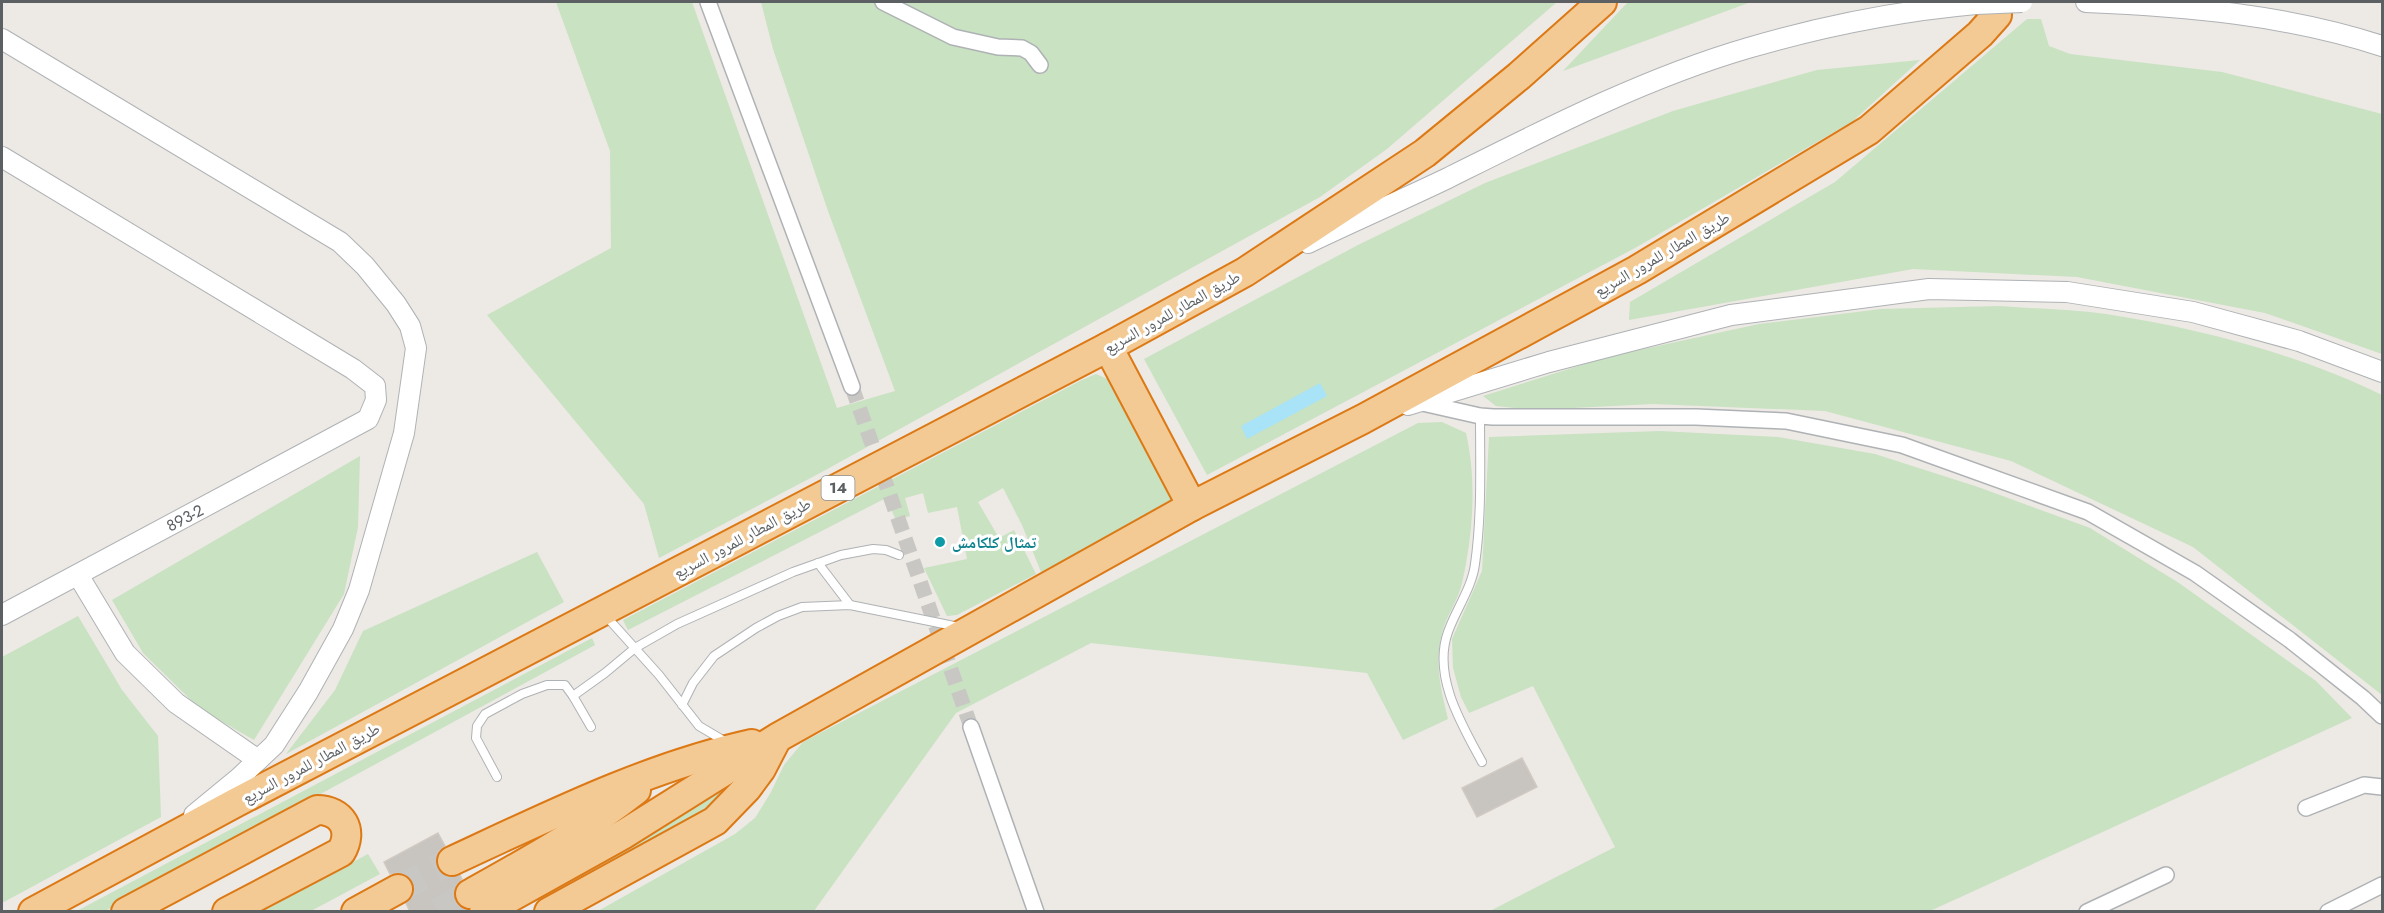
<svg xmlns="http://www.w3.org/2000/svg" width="2384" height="913" viewBox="0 0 2384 913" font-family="Jost,'Noto Naskh Arabic',sans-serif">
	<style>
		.green { fill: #c8e2c2 }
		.water { fill: #a9e3f7 }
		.building { fill: #c8c4c0; stroke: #d1cac2; stroke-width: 1.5 }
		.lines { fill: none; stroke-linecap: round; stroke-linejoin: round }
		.minor-tunnel { stroke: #c9c7c4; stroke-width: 15; stroke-dasharray: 15 8; stroke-linecap: butt }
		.motorway-tunnel { stroke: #c9c7c4; stroke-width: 28; stroke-dasharray: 28 14; stroke-linecap: butt }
		.service-casing { stroke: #afb2b5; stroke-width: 10 }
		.minor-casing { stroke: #afb2b5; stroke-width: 18 }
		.tertiary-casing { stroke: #afb2b5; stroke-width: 22 }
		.motorway-casing { stroke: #dc7915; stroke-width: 32 }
		.service { stroke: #fff; stroke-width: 8 }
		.minor { stroke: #fff; stroke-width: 15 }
		.tertiary { stroke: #fff; stroke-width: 20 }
		.motorway { stroke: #f3ca94; stroke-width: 28 }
		.tertiary-bridge-casing { stroke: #afb2b5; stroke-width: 22; stroke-linecap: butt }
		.tertiary-bridge { stroke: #fff; stroke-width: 20 }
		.culture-dot { fill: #0f9aa8; stroke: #fff; stroke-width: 2 }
		.labels { text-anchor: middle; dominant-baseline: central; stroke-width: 6; stroke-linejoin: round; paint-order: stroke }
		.shield { fill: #fff; stroke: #8d9092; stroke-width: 1.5 }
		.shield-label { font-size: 15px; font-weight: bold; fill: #5c6063 }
		.street-label { font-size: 16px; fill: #5c6063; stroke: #fff }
		.culture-label { font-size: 16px; font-weight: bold; fill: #0d838f; stroke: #fff; text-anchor: start }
	</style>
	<rect width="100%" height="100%" fill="#ede9e4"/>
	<g class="green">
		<path d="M556,2H692L837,408L895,391L828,211L773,49L761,2H1557L1387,149L1320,197L820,473L659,558L644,504L487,315L611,248L610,151Z"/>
		<path d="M1628,2H1751L1563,71Z"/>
		<path d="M2027,19H2041L2049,46L2070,54L2222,72L2382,114V354L2265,313L2077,277L1913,269L1629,320L1630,302L1835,182Z"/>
		<path d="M1920,60L1853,121L1635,248L1207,475L1144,359L1358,245L1485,183L1673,111L1817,70Z"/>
		<path d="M2000,306C2035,309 2071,309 2106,314C2198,328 2298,354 2382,395V695L2193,547L2011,461L1825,411L1653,404L1532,410L1496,406L1483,396L1607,357L1759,324L1881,309Z"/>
		<path d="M1096,374L1112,381L1174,494L1172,504L1041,572L1022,525L1003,488L978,502L999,538L1014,530L1036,574L957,615L947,616L924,568L967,559L957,507L928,513L923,493L905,498L910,516L896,520L886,498L628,630L623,620L1082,380Z"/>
		<path d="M1442,422L1466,433C1477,481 1473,535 1462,583C1458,601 1446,616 1442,633C1434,663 1441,690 1448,719L1403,740L1367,673L1091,643L956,713L814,911H598L735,834L755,818L771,792L784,765L803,742L1418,423Z"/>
		<path d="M1660,431L1778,437L1875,454L1978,487L2090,528L2179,583L2316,681L2352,718L1930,911H1493L1492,910L1615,847L1533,686L1469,713L1461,697L1453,668L1452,639L1482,571L1489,437Z"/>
		<path d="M360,456L358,527L344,594L254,740L200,709L143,653L112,600Z"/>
		<path d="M537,552L564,602L286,754L335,690L363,631Z"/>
		<path d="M78,616L122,690L158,736L161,817L2,903V657Z"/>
		<path d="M592,638L595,645L105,911L75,912Z"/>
		<path d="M732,781L734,784L708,812L533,903L529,896Z"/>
		<path d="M368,854L380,874L311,911H263Z"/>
	</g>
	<path class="water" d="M1320,383L1327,396L1247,439L1241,426Z"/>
	<g class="building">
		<path d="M1522,758L1537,787L1477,817L1462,788Z"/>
		<path d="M438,833L445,846L438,852L436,860L437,867L442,874L450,877L460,875L462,879L456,886L454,894L456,903L468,912H410L406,903L412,897L414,889L413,882L406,875L398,873L390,874L384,862Z"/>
	</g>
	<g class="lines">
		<path class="minor-tunnel" d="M852,387L971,727"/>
		<g class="motorway-tunnel">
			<path d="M398,889L452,861"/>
			<path d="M438,912L470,894"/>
		</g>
		<defs>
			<g id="service">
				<path d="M1480,416C1480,465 1482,515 1475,564C1472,588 1456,609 1448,632C1432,676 1462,725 1482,762"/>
				<path d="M818,563L850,605"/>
				<path d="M605,615L659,675L699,726L726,742"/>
				<path d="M573,696L605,673L635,648L677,624L793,572L841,555L873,549L886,550L899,555"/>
				<path d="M682,705L693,683L714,656L756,628L778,616L802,607L850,605L959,627"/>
				<path d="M497,777L476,738L477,726L485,714L522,694L547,685H565L573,696L591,727"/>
			</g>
			<g id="minor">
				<path d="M708,2L852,387"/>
				<path d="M883,2L953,37L998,47L1022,48L1031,53L1040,65"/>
				<path d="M1418,402L1480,416L1493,417H1696L1786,421L1902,445L2088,512L2195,573L2290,640L2363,698L2382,716"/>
				<path d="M971,727L1036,912"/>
				<path d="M2306,808L2364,785L2382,787"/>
				<path d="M2087,912L2166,875"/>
				<path d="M2328,912L2382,885"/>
			</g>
			<g id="tertiary">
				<path d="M2086,2C2186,6 2287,15 2382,46"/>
				<path d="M2,39L340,242L365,266L396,304L410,326L416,348L404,433L359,590L343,629L308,692L274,745L239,778L194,815"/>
				<path d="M2,157L353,369L375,386L376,400L368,419L2,615"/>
				<path d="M1308,243C1354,221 1402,200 1448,178C1544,130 1645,78 1748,48C1823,26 1898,11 1976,4"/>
				<path d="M1408,405L1549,362L1731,315L1929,289L2067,292L2193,312L2299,341L2382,372"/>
				<path d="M78,575L125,653L176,703L258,760"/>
			</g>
			<g id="motorway">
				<path d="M1108,347L1192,506"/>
				<path d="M452,861C549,816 647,767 752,744"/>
				<path d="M470,894C527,862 584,831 636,790"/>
				<path d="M33,912L235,803L1108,347L1245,272L1425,153L1519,76L1602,2"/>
				<path d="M126,912L317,810C342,810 354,830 341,852L227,912"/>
				<path d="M356,912L398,889"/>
				<path d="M484,912L624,834L777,738L1192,506L1363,419L1637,270L1869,130L1980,34L1997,15"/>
				<path d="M549,912L715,821L747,788L761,769L776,740"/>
			</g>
		</defs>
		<use href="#service" class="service-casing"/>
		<use href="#minor" class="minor-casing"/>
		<use href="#tertiary" class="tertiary-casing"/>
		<use href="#motorway" class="motorway-casing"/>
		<use href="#service" class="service"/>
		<use href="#minor" class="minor"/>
		<use href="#tertiary" class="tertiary"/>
		<use href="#motorway" class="motorway"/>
		<defs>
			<path id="tertiary-bridge" d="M1976,4L2022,2"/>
		</defs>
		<use href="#tertiary-bridge" class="tertiary-bridge-casing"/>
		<use href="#tertiary-bridge" class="tertiary-bridge"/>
	</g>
	<circle class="culture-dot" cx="940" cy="542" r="6"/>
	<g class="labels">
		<rect class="shield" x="821.5" y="476" width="33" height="24" rx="4.5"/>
		<g class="shield-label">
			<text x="838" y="488">14</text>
		</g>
		<g class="street-label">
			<text transform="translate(1662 254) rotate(-30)">طريق المطار للمرور السريع</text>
			<text transform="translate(1172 312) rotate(-29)">طريق المطار للمرور السريع</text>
			<text transform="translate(185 518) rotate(-28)">893-2</text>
			<text transform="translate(742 538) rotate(-28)">طريق المطار للمرور السريع</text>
			<text transform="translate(311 763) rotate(-28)">طريق المطار للمرور السريع</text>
		</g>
		<g class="culture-label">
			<text x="952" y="542">تمثال كلكامش</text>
		</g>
	</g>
	<rect width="2384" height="913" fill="none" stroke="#5c6063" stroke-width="6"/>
</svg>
